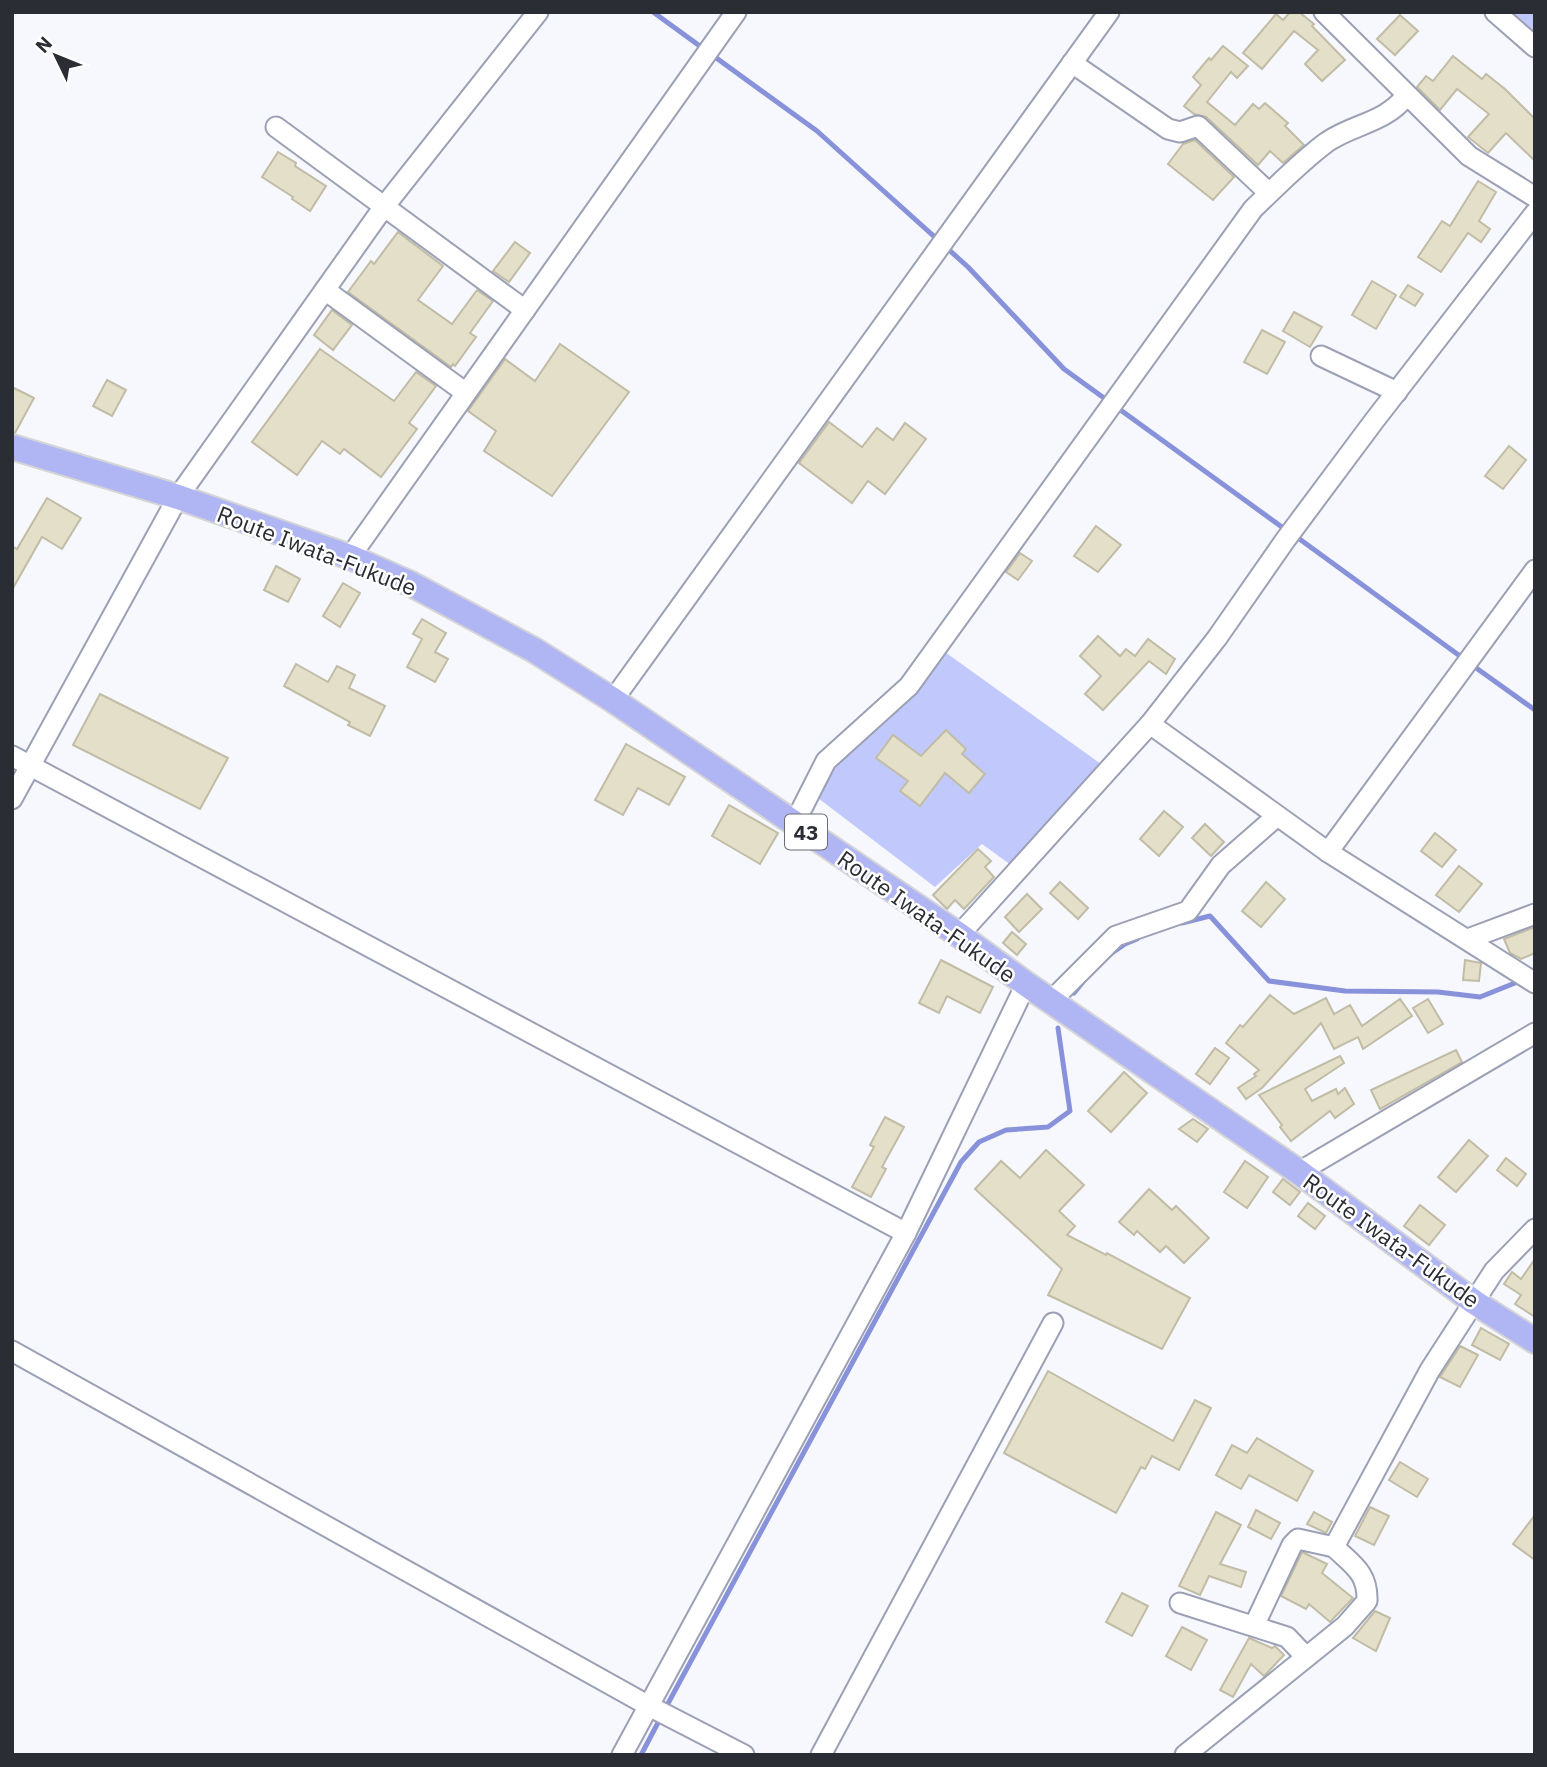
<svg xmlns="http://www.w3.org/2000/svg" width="1547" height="1767" viewBox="0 0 1547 1767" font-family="'IBM Plex Sans',sans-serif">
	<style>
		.green { fill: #c1c9fc }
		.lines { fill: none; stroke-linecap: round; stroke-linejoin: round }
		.stream { stroke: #8892db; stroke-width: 5 }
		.building { fill: #e3dfc8; stroke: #c0bca6; stroke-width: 2 }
		.minor-casing { stroke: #9ca0b5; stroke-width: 23 }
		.major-casing { stroke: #d5d5d7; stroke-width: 28 }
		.minor { stroke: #fff; stroke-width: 19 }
		.major { stroke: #b0b6f4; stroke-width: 24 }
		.labels { text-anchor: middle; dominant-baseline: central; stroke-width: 5; stroke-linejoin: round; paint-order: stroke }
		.shield { fill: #fff; stroke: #6b6c72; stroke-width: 2 }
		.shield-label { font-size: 21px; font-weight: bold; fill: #2b2d35 }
		.street-label { font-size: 23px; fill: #2b2d35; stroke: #fff }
	</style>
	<rect width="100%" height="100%" fill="#f7f8fd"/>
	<g class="green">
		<path d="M1496,12H1535V44Z"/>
		<path d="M938,647L1108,769L1011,865L982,844L935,887L810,792Z"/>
	</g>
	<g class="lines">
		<g class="stream">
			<path d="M653,12L817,131L968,267L1064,369L1286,530"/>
			<path d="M1294,535L1464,659"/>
			<path d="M1472,665L1535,710"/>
			<path d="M1182,923L1210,916L1269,981L1345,991L1438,992L1480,997L1520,981"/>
			<path d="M1109,955L1125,944L1137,939"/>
			<path d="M1074,993L1083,982"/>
			<path d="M665,1709L961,1162L979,1142L1006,1130L1048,1127L1070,1111L1058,1028"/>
			<path d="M641,1755L661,1717"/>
		</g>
	</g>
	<g class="building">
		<path d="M1290,12H1299L1314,24L1312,26L1345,60L1322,81L1305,64L1318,50L1294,31L1262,69L1243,53L1276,14L1283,20Z"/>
		<path d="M1400,15L1418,31L1395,55L1377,39Z"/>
		<path d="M1223,46L1248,66L1237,78L1231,72L1207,102L1235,125L1253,104L1259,109L1265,103L1288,123L1285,126L1304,145L1283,163L1270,151L1258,165L1206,117L1194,114L1184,106L1201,85L1193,77L1209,58L1211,60Z"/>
		<path d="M1453,56L1482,79L1486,74L1505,89L1535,119V161L1506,133L1488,153L1468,137L1489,114L1457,89L1440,110L1417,87L1426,76L1433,81Z"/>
		<path d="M1195,140L1234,177L1213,200L1168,164L1183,144Z"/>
		<path d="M278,152L296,163L295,166L326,186L310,211L292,199L293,197L262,177Z"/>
		<path d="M1478,181L1496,192L1479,221L1490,229L1481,242L1468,233L1441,272L1418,257L1442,221L1450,226Z"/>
		<path d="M398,232L443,266L418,300L452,324L477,290L493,301L470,333L476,337L455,366L453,364L451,367L348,292L371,261L374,264Z"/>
		<path d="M515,242L530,253L509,282L493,271Z"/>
		<path d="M1372,281L1396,295L1376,329L1352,315Z"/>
		<path d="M1408,285L1423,294L1415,306L1400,297Z"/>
		<path d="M332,310L352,325L333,350L314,335Z"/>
		<path d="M1294,312L1322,327L1310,347L1283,331Z"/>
		<path d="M1262,330L1285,342L1267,374L1244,362Z"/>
		<path d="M560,344L629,392L552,496L484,451L496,431L468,411L505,359L535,381Z"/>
		<path d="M320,349L394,401L416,372L436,386L409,423L417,429L381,477L344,449L340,454L322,441L297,475L252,442Z"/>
		<path d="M107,380L126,390L112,416L93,406Z"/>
		<path d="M12,387L34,398L15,433H12Z"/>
		<path d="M829,422L862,447L877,428L893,440L905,423L926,439L885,494L868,481L852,503L799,463Z"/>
		<path d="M1509,446L1526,460L1503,489L1485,476Z"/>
		<path d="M47,498L81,518L62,549L42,537L12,590V546L17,549Z"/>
		<path d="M1096,526L1121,545L1098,572L1074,556Z"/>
		<path d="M1020,553L1032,561L1018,580L1006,572Z"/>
		<path d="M276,566L300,579L288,602L264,590Z"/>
		<path d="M343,583L360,593L340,627L323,616Z"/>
		<path d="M422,619L446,633L435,652L448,659L435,682L407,667L422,639L413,634Z"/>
		<path d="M1098,636L1120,656L1126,649L1135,656L1148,639L1175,659L1166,674L1149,661L1103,710L1085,694L1101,676L1080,656Z"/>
		<path d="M296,664L328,682L337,666L355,675L349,688L385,706L370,736L348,725L350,722L284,686Z"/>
		<path d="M100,694L228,758L200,809L73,745Z"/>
		<path d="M946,730L966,749L962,754L985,774L969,793L945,773L920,806L900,791L908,781L876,758L893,735L921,756Z"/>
		<path d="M626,744L685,777L669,805L638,788L623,815L595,800Z"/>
		<path d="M729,805L778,833L760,864L712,836Z"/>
		<path d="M1164,811L1183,827L1159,856L1140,839Z"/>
		<path d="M1205,824L1224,842L1211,856L1192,838Z"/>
		<path d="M1435,833L1456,850L1442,867L1421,851Z"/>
		<path d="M978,849L991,861L985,867L994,877L964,909L955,900L947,909L933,895Z"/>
		<path d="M1459,866L1482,884L1459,912L1436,895Z"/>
		<path d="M1060,882L1088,908L1078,919L1050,893Z"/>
		<path d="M1266,882L1285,899L1261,927L1242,911Z"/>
		<path d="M1027,894L1042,909L1019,932L1005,917Z"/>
		<path d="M1535,927V953L1521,959L1510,953L1504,939Z"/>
		<path d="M1012,932L1026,944L1017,955L1003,943Z"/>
		<path d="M941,960L993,987L980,1013L947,996L939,1013L919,1003Z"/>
		<path d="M1465,960L1481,963L1479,981L1463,980Z"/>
		<path d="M1270,995L1294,1014L1326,998L1334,1014L1350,1005L1362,1026L1400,999L1412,1016L1363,1049L1358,1037L1334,1049L1321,1023L1262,1088L1246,1099L1238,1088L1256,1076L1254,1074L1259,1070L1226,1043L1240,1025L1243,1027Z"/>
		<path d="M1428,999L1443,1024L1428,1033L1413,1008Z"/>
		<path d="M1215,1048L1229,1058L1210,1084L1196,1074Z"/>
		<path d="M1456,1050L1462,1062L1380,1109L1371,1090Z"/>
		<path d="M1340,1056L1344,1063L1305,1089L1312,1101L1336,1089L1338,1094L1345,1088L1354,1104L1335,1118L1330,1111L1291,1141L1280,1127L1282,1125L1259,1095Z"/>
		<path d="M1124,1072L1147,1093L1111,1132L1088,1111Z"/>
		<path d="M885,1117L904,1127L882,1167L886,1169L871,1197L852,1187L874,1147L870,1145Z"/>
		<path d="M1193,1119L1208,1129L1197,1142L1179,1129Z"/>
		<path d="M1469,1140L1488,1156L1456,1192L1438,1177Z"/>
		<path d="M1046,1150L1084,1185L1059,1211L1075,1226L1067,1235L1106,1255L1107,1253L1190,1298L1162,1349L1048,1295L1062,1269L975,1189L1001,1161L1020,1178Z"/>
		<path d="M1506,1158L1526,1174L1517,1186L1497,1170Z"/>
		<path d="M1245,1161L1268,1177L1247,1208L1224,1192Z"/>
		<path d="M1283,1179L1300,1192L1290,1205L1273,1192Z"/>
		<path d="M1149,1189L1172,1210L1176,1206L1209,1238L1184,1263L1166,1246L1160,1252L1137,1231L1134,1235L1119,1222Z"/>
		<path d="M1308,1203L1325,1216L1315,1229L1298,1216Z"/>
		<path d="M1420,1205L1445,1225L1429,1245L1404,1226Z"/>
		<path d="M1535,1259V1317L1515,1304L1521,1295L1504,1284L1512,1272L1521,1279Z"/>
		<path d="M1481,1328L1509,1344L1500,1360L1472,1345Z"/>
		<path d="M1460,1346L1478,1355L1460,1387L1440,1377Z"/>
		<path d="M1048,1371L1173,1441L1195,1400L1211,1408L1179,1470L1152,1456L1145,1469L1141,1467L1116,1513L1004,1453Z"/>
		<path d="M1257,1438L1313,1471L1297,1501L1249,1475L1241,1489L1216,1475L1232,1445L1247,1453Z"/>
		<path d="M1400,1462L1428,1479L1417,1497L1389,1480Z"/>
		<path d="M1370,1507L1389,1516L1374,1545L1355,1536Z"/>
		<path d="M1256,1510L1280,1523L1271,1539L1248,1527Z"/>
		<path d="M1216,1512L1241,1525L1220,1564L1246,1572L1241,1587L1209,1576L1200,1595L1179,1586Z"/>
		<path d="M1314,1512L1332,1522L1326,1533L1307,1524Z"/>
		<path d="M1535,1515V1560L1513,1544Z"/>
		<path d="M1302,1552L1327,1564L1322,1573L1353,1598L1330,1622L1309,1604L1306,1609L1281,1596Z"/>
		<path d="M1122,1593L1148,1606L1132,1636L1106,1622Z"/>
		<path d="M1375,1611L1390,1618L1376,1651L1353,1638Z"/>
		<path d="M1182,1627L1207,1640L1191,1670L1166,1656Z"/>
		<path d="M1249,1638L1272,1648L1275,1646L1284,1655L1264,1676L1251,1664L1233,1697L1220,1690Z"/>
	</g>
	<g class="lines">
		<defs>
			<g id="minor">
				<path d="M1324,12L1469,156L1535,197"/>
				<path d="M1495,12L1535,47"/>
				<path d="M1072,63L1168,129L1180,132L1198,126L1269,193"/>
				<path d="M276,127L525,310"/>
				<path d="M325,290L466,393"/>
				<path d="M1321,356L1397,392"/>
				<path d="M350,557L736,12"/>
				<path d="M613,700L1109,12"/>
				<path d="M1150,724L1328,852L1535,983"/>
				<path d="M12,756L906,1233"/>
				<path d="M12,799L178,497L383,208L538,12"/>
				<path d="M794,824L826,761L909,686L1253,209C1277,186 1300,162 1327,142C1355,123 1384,124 1407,95"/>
				<path d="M1328,852L1535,570"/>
				<path d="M959,935L1150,724L1217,638L1286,539L1374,421L1535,213"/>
				<path d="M1468,939L1535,914"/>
				<path d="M1051,1001L1116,936L1188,911L1221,865L1277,816"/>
				<path d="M1299,1172L1535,1033"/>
				<path d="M12,1351L649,1706L744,1755"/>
				<path d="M1180,1603L1287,1637L1306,1657"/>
				<path d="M1254,1626L1292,1545L1298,1539L1334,1547"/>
				<path d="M622,1755L906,1233L1026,984"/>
				<path d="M821,1755L1053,1323"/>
				<path d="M1185,1755L1345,1626L1367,1601C1368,1573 1353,1565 1334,1547L1430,1370L1494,1271L1535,1229"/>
			</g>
			<path id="major" d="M12,447L178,497L350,557L411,584L534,650L613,700L959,935L1026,984L1299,1172L1474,1302L1535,1341"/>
		</defs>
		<use href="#minor" class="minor-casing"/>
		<use href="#major" class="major-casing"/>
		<use href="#minor" class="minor"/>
		<use href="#major" class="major"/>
	</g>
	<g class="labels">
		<rect class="shield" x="785" y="814.5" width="42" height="35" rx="5"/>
		<g class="shield-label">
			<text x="806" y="832">43</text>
		</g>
		<g class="street-label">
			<text transform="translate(317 550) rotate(21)">Route Iwata-Fukude</text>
			<text transform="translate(927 916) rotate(35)">Route Iwata-Fukude</text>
			<text transform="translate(1392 1240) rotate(36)">Route Iwata-Fukude</text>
		</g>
	</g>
	<rect width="1547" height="1767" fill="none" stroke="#2b2d35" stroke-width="28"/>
	<g transform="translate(56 56) rotate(313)" stroke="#ffffff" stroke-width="5" paint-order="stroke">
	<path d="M0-5L12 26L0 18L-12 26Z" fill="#2b2d35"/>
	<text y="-10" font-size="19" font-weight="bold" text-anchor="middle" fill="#2b2d35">N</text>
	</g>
</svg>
